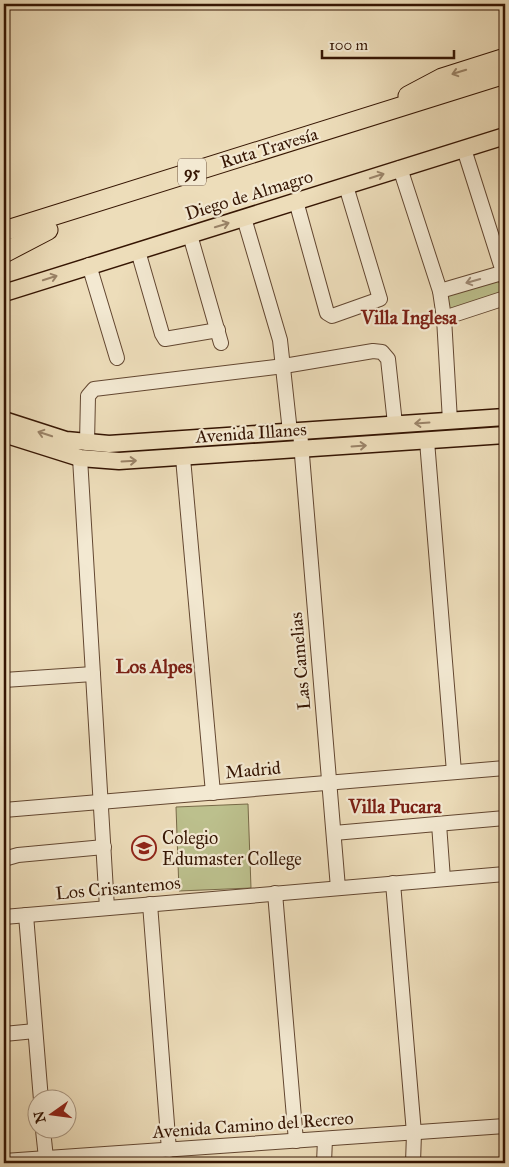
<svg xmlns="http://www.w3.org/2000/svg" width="509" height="1167" viewBox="0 0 509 1167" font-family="'IM FELL Great Primer',serif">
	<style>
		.green { fill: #bcc08d; stroke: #786a48 }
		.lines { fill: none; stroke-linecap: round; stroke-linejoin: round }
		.minor-casing { stroke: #634731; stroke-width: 16 }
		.major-casing { stroke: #351503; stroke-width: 19 }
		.highway-casing { stroke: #351503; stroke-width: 21 }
		.minor { stroke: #f3e9d2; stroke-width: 14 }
		.major { stroke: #edddba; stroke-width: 16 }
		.highway { stroke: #edddba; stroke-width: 19 }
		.oneway { stroke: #9a8368 }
		.oneway2 { stroke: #9e8a75 }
		.labels { text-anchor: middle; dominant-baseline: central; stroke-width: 4.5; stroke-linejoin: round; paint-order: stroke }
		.shield { fill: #f3e9d2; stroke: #6e5541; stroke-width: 1 }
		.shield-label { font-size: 16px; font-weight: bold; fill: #351503 }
		.street-label { font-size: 18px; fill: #351503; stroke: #f3e9d2 }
		.poi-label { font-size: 18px; fill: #351503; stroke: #f3e9d2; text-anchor: start }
		.neighbourhood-label { font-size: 19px; font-weight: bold; fill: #7a1f14; stroke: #f3e9d2 }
	</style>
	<rect width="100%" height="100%" fill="#edddba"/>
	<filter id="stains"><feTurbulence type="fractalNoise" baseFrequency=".004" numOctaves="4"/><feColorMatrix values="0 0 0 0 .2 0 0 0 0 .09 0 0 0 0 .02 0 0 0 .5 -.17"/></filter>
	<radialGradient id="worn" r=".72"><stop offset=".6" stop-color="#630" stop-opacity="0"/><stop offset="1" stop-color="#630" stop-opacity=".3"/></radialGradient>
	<g class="green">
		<path d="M505,274V296L446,315L442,292Z"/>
		<path d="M248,804L251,888L179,891L176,807Z"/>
	</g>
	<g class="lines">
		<defs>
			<g id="minor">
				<path d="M464,149L505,278"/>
				<path d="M400,168L440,291L444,318L450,421"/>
				<path d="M296,201L327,313L332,316L380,299L346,186"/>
				<path d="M244,218L280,340L290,432"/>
				<path d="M190,235L221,343"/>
				<path d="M138,251L162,334L165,339L218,330"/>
				<path d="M89,265L117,358"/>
				<path d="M440,291L505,272"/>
				<path d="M444,318L505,298"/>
				<path d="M300,431L338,888"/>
				<path d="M427,441L454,772"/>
				<path d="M87,443L88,396L94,389L284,366L373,351L382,352L388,359L395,424"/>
				<path d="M80,458L107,908"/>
				<path d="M183,458L213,793"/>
				<path d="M4,680L93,674"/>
				<path d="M4,810L505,768"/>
				<path d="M439,824L443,879"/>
				<path d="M334,833L505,818"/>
				<path d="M4,859L18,855L104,847"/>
				<path d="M393,883L414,1133L413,1163"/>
				<path d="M275,893L296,1141"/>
				<path d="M150,904L169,1150"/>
				<path d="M26,915L41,1100"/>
				<path d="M4,917L505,874"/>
				<path d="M4,1034L35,1031"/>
				<path d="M43,1130L46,1158"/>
				<path d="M4,1161L505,1126"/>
				<path d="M324,1163L325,1139"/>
			</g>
			<g id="major">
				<path d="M4,293L505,136"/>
				<path d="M4,420L66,440L109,444L505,417"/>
				<path d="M4,434L80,458L119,461L505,435"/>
			</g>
			<g id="highway">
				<path d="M408,96L442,78L505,58"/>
				<path d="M4,231L505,74"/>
				<path d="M4,253L48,230"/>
			</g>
		</defs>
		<use href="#minor" class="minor-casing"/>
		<use href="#major" class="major-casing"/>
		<use href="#highway" class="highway-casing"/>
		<use href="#minor" class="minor"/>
		<use href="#major" class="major"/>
		<use href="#highway" class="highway"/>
	</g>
	<defs><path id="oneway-shaft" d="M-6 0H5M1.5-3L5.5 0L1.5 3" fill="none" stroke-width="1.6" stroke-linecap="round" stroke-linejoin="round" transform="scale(1.25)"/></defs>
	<g class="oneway">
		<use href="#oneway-shaft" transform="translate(459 72) rotate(163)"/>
		<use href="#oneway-shaft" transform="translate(377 176) rotate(-18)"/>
		<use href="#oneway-shaft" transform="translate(222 225) rotate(-17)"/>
		<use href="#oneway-shaft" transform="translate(50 278) rotate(-18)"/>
		<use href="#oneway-shaft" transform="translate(422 423) rotate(176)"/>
		<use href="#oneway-shaft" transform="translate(45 434) rotate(-162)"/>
		<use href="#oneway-shaft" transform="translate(359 446) rotate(-4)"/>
		<use href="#oneway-shaft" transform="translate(129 461) rotate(-3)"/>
	</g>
	<use class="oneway2" href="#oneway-shaft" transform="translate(473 281) rotate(164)"/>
	<defs>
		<symbol id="school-ring" viewBox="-11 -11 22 22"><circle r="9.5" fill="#f3e9d2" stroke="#8f2418" stroke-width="1.5"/><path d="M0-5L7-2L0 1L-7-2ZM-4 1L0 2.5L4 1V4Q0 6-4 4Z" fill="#8f2418"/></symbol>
	</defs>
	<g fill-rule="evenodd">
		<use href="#school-ring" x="130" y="834" width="28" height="28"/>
	</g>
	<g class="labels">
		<rect class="shield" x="178" y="158.5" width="28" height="27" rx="4"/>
		<g class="shield-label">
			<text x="192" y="172">95</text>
		</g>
		<g class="street-label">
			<text transform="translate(269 148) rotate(-17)">Ruta Travesía</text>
			<text transform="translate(249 195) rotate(-17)">Diego de Almagro</text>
			<text transform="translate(251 433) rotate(-4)">Avenida Illanes</text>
			<text transform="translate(300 661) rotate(-95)">Las Camelias</text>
			<text transform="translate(253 770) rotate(-5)">Madrid</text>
			<text transform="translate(118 888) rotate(-5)">Los Crisantemos</text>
			<text transform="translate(253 1125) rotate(-4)">Avenida Camino del Recreo</text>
		</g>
		<g class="poi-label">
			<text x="162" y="838">Colegio<tspan x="162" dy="21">Edumaster College</tspan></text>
		</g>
		<g class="neighbourhood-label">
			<text x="409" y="317">Villa Inglesa</text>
			<text x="154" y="666">Los Alpes</text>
			<text x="395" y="806">Villa Pucara</text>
		</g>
	</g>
	<rect width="509" height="1167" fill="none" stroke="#edddba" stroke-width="20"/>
	<rect x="5" y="5" width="499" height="1157" fill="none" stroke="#351503" stroke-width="2.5"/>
	<rect x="10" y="10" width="489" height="1147" fill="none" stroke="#351503"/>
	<g transform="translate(52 1114) rotate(256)"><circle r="24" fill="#f3e9d2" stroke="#a7947f"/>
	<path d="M0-4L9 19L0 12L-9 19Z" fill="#8f2418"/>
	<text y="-8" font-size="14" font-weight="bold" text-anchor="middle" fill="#351503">N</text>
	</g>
	<path d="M322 50v8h132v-8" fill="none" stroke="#351503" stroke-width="2.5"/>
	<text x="329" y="50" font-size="15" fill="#351503" stroke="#f3e9d2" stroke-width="4" paint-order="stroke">100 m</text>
	<rect width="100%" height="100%" filter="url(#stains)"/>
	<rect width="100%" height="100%" fill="url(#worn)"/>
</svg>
